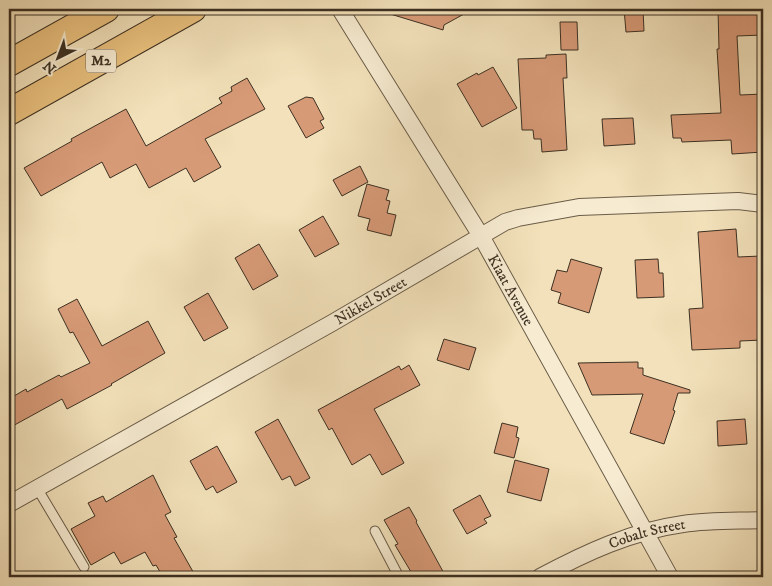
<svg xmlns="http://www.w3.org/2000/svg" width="772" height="586" viewBox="0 0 772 586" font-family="'IM FELL DW Pica',serif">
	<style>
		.building { fill: #d79a77; stroke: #3c3022 }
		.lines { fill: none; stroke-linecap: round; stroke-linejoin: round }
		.lane-casing { stroke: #6a5c48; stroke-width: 11 }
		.street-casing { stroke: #6a5c48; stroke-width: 18 }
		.primary-casing { stroke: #3c3022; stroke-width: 28 }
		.lane { stroke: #f7ecd2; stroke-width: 9 }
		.street { stroke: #f7ecd2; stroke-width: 16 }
		.primary { stroke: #e9c07d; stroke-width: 26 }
		.labels { text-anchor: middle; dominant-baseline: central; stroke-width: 5; stroke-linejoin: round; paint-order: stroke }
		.shield { fill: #f7ecd2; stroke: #746857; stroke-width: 1 }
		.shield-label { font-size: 14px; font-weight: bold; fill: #3c3022 }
		.street-label { font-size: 15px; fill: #3c3022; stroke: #f7ecd2 }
	</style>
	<rect width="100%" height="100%" fill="#f2e1ba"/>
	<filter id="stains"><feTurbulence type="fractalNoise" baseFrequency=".004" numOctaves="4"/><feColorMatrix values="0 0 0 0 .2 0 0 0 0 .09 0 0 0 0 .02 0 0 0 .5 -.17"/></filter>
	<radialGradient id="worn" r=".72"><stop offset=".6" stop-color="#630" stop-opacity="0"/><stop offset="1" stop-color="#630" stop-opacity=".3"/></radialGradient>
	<g class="building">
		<path d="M388,9H473L444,25L443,30L387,13Z"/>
		<path d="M624,9H643L644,31L626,32Z"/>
		<path d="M718,9H763V35L737,36L740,95L763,94V152L732,154L731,140L682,142L681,138H673L671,115L721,113L717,49H719Z"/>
		<path d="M560,22H577L578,50H561Z"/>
		<path d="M566,54L567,78H563L567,150L542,152L541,139H534L533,130H522L518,59L546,58V55Z"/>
		<path d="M493,67L517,108L482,127L457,84L477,73L478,75Z"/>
		<path d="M247,78L265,109L205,139L221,167L194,182L186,168L149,188L136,164L110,178L102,162L41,196L24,168L72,141L71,139L126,109L146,146L222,103L219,98L232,91L231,87Z"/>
		<path d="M306,97L313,98L324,119L320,121L324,128L306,138L288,106Z"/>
		<path d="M633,118L635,144L604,146L602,119Z"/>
		<path d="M360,166L368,182L342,196L333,180Z"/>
		<path d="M367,184L389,190L386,200L390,201L387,213L396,215L391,236L367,230L370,219L358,216Z"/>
		<path d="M323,216L339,244L315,257L299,230Z"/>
		<path d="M736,229L738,257L761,256L763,340L740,341V348L692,350L689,309L703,308L698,232Z"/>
		<path d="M259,244L278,276L253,290L235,258Z"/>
		<path d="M571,259L602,268L589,313L558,303L561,293L551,290L557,270L567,272Z"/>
		<path d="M658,259L659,273H663L664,297L637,298L635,260Z"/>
		<path d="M208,293L228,328L204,341L184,307Z"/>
		<path d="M77,299L102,346L148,321L165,353L111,384L112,385L67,409L62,399L9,428V399L26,389L27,392L59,375L61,377L90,363L73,332L70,333L58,309Z"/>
		<path d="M444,339L476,348L469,370L437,360Z"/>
		<path d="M638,362V368H643V375L690,390V393H678L673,410L675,411L664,444L630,433L643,394L592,395L578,363Z"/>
		<path d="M409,365L420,385L374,409L404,463L382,475L370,454L352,465L332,428L329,430L318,410L399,366L401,370Z"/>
		<path d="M278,419L310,478L295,486L290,476L282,480L255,432Z"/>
		<path d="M745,419L747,444L718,446L717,421Z"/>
		<path d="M502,423L518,427L516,437L519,438L514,458L494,453Z"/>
		<path d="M217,446L237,482L217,493L213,486L206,490L190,461Z"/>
		<path d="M515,460L549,469L541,501L507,492Z"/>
		<path d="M153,475L171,512L165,515L177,537L174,538L196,577H163L156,565L153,566L145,552L121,564L114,552L91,565L71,529L95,516L88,503L103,496L106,502Z"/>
		<path d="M480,495L491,516L484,519L487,523L467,534L453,510Z"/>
		<path d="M409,507L417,521L416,522L446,577H414L395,545L398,544L384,520Z"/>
	</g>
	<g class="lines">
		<defs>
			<g id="lane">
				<path d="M37,488L84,567"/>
				<path d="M375,531L399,577"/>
			</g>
			<g id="street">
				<path id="s1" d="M340,9L481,236L670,577"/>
				<path id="s2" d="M9,504L332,323L505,222L518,218L579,207L738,201L763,204"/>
				<path id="s3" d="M540,577C585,553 632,531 683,524C709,520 737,521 763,520"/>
			</g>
			<g id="primary">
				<path d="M9,63L106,9"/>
				<path d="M9,112L193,9"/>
			</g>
		</defs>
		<use href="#lane" class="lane-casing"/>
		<use href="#street" class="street-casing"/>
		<use href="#primary" class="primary-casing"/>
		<use href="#lane" class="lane"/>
		<use href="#street" class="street"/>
		<use href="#primary" class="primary"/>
	</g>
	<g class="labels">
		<rect class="shield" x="86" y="49.5" width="30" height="23" rx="4"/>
		<g class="shield-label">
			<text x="101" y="61">M2</text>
		</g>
		<g class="street-label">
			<text stroke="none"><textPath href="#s1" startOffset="329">Kiaat Avenue</textPath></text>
			<text stroke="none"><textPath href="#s2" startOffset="415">Nikkel Street</textPath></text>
			<text stroke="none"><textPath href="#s3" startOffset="116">Cobalt Street</textPath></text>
		</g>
	</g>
	<rect width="772" height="586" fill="none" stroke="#f2e1ba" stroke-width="30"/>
	<rect x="10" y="10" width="752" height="566" fill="none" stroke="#3c3022" stroke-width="2.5"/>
	<rect x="15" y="15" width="742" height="556" fill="none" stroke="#3c3022"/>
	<g transform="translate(58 58) rotate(222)" stroke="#f7ecd2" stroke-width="4" paint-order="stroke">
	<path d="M0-4L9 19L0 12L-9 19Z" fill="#3c3022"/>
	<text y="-8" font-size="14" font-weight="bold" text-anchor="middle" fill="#3c3022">N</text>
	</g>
	<rect width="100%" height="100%" filter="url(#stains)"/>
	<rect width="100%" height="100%" fill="url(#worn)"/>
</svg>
